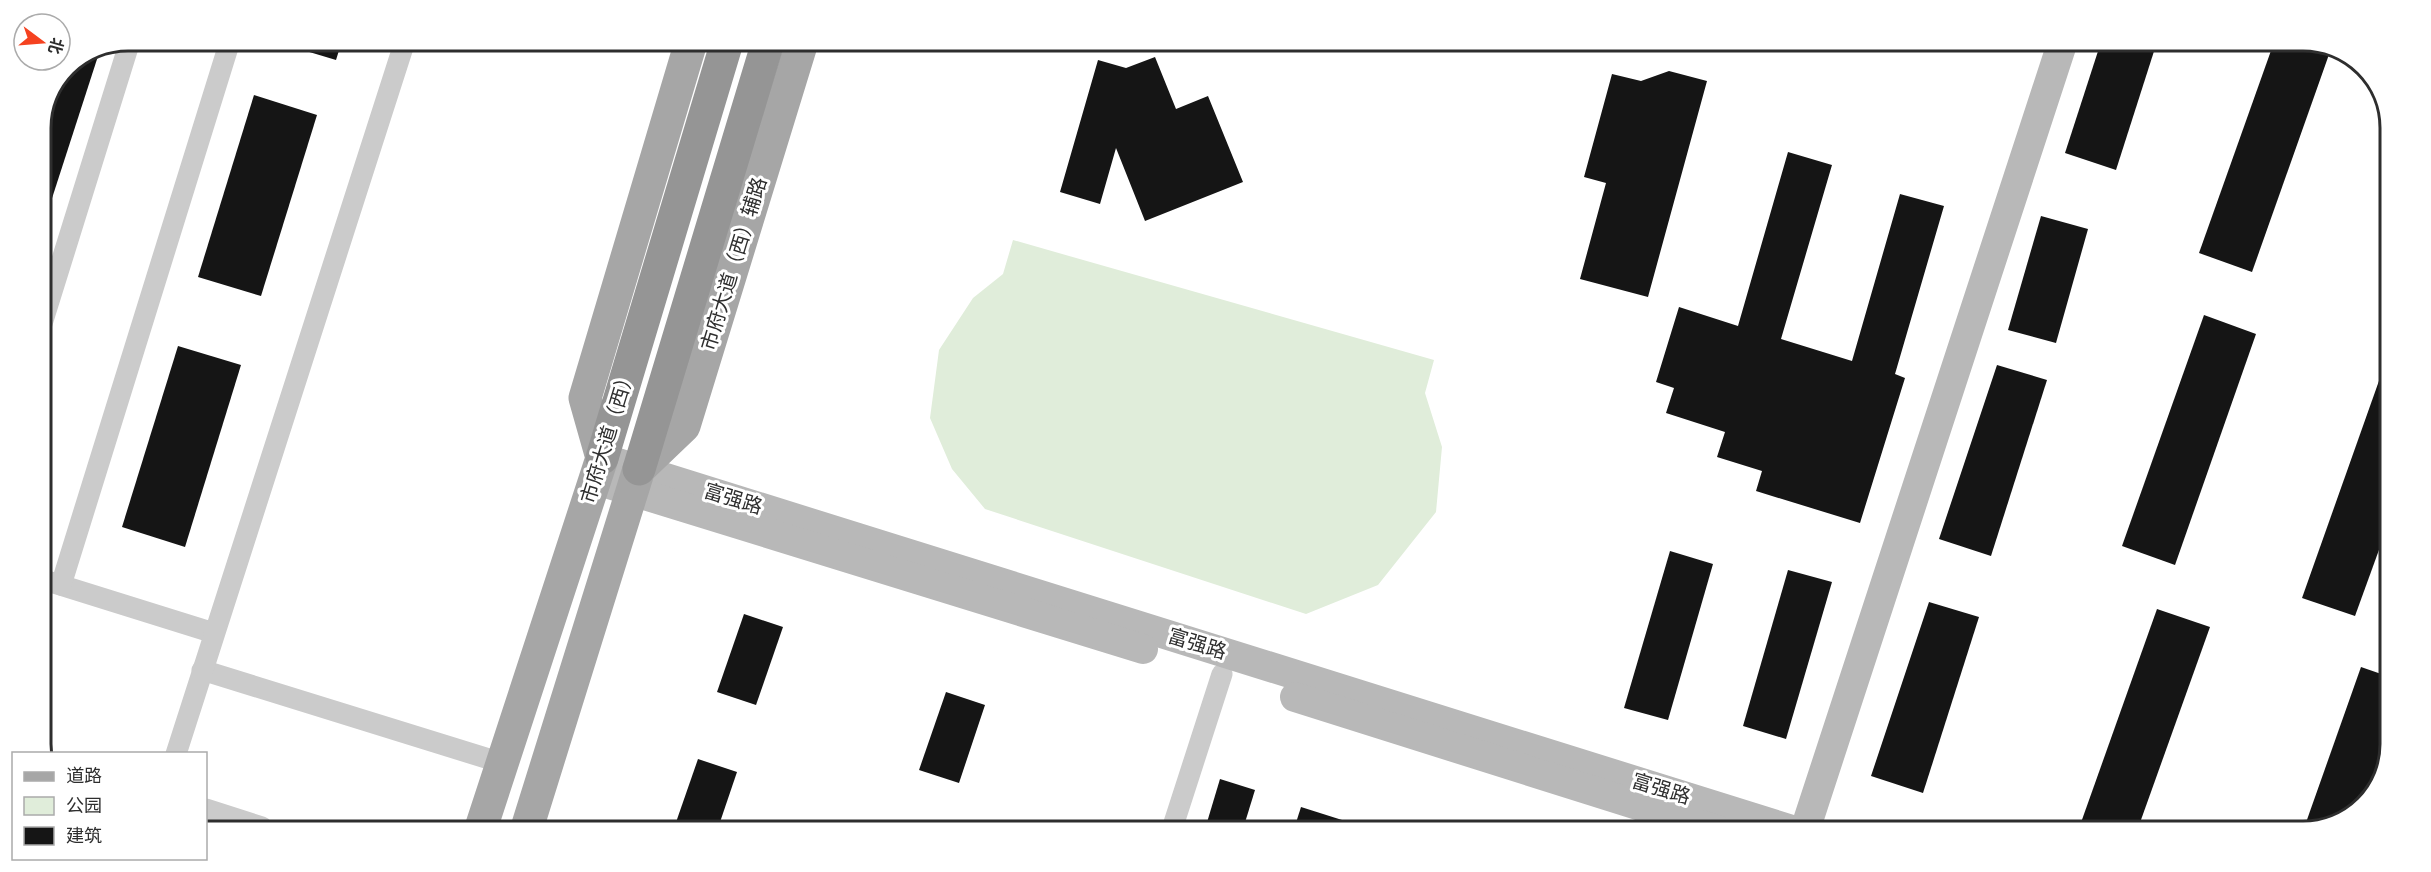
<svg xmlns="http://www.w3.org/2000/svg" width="2431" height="872" viewBox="0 0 2431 872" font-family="'Nunito Sans','Noto Sans SC',sans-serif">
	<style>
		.green { fill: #e0edda }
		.building { fill: #151515 }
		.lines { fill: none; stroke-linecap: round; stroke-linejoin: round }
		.street { stroke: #cbcbcb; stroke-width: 21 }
		.secondary { stroke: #b8b8b8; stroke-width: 30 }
		.primary { stroke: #a6a6a6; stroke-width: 33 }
		.highway { stroke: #959595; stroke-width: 33 }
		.labels { text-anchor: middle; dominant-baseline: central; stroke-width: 6; stroke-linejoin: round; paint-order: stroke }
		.street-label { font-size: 20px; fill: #2e2e2e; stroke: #fff }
		.rim { fill: none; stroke: #2e2e2e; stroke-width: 3 }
	</style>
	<rect width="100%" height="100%" fill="#fff"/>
	<path class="green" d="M1013,240L1434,360L1425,393L1442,447L1436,512L1378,585L1306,614L985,509L952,469L930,418L939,350L973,298L1003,274Z"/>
	<g class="building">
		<path d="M286,41H342L336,60L286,45Z"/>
		<path d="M2100,45H2156L2116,170L2065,153Z"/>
		<path d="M2273,45L2332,46L2252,272L2199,253Z"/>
		<path d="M99,53L44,223L41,222V123L66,66Z"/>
		<path d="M1155,57L1176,109L1208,96L1243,182L1145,221L1116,148L1100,204L1060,192L1098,60L1126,68Z"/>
		<path d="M1669,71L1707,81L1648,297L1580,279L1606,183L1584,177L1612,74L1641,81Z"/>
		<path d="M254,95L317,115L261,296L198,277Z"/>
		<path d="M1788,152L1832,165L1781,339L1852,361L1900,194L1944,206L1895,374L1905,378L1860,523L1756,491L1762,471L1717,457L1725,432L1666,413L1674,388L1656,382L1679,307L1738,326Z"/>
		<path d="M2041,216L2088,229L2056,343L2008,330Z"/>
		<path d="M2204,315L2256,334L2175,565L2122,546Z"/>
		<path d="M178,346L241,365L185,547L122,527Z"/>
		<path d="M2386,361H2389L2388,525L2355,616L2302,598Z"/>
		<path d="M1997,365L2047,380L1991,556L1939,539Z"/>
		<path d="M1670,551L1713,564L1668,720L1624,708Z"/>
		<path d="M1788,570L1832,582L1786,739L1743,726Z"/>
		<path d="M1929,602L1979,617L1923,793L1871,776Z"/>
		<path d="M2157,609L2210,627L2137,831H2078Z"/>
		<path d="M744,614L783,627L756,705L717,692Z"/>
		<path d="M2361,667L2387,676L2386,764L2381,779L2356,814L2303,831Z"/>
		<path d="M946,692L985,705L959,783L919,770Z"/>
		<path d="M698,759L737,772L718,828H674Z"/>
		<path d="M1220,779L1255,790L1243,829H1205Z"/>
		<path d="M1301,807L1361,826V830L1294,829Z"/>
	</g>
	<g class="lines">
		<g class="street">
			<path d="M41,327L130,41"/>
			<path d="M41,579L214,633"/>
			<path d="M61,585L230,41"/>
			<path d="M202,670L502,763"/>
			<path d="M176,754L405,41"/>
			<path d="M206,809L262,827"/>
			<path d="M1172,829L1222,674"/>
		</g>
		<g class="secondary">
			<path d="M602,458L1792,830"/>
			<path d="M596,480L1143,649"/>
			<path d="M1295,697L1717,830"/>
			<path d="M1805,830L2062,44"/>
		</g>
		<g class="primary">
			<path d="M481,828L602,458L585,398L691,42"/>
			<path d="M527,828L639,469L684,426L802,42"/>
		</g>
		<g class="highway">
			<path d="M602,458L727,42"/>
			<path d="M639,469L768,42"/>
		</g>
	</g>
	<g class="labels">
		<g class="street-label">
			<text transform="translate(734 264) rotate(-73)">市府大道（西）辅路</text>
			<text transform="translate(608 436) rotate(-73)">市府大道（西）</text>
			<text transform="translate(733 499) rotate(17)">富强路</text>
			<text transform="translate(1197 644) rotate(17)">富强路</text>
			<text transform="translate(1661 789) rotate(17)">富强路</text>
		</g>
	</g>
	<path d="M0 0H2431V872H0ZM128 51H2303A77 77 0 0 1 2380 128V744A77 77 0 0 1 2303 821H128A77 77 0 0 1 51 744V128A77 77 0 0 1 128 51Z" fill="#fff" fill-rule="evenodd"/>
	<path class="rim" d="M128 51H2303A77 77 0 0 1 2380 128V744A77 77 0 0 1 2303 821H128A77 77 0 0 1 51 744V128A77 77 0 0 1 128 51Z"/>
	<rect x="12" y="752" width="195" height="108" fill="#ffffff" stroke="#ababab" stroke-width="1.5"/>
	<rect x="24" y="772" width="30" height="9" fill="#a6a6a6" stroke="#ababab" stroke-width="1.5"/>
	<text x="66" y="782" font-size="18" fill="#2e2e2e">道路</text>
	<rect x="24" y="797" width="30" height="18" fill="#e0edda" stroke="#ababab" stroke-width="1.5"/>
	<text x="66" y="812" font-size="18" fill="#2e2e2e">公园</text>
	<rect x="24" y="827" width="30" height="18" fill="#151515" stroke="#ababab" stroke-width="1.5"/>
	<text x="66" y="842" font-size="18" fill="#2e2e2e">建筑</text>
	<g transform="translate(42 42) rotate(106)"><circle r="28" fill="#ffffff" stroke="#ababab" stroke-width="1.5"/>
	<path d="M0-4.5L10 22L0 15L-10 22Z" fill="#f54220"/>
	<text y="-9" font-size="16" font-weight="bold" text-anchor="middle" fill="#2e2e2e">北</text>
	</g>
</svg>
